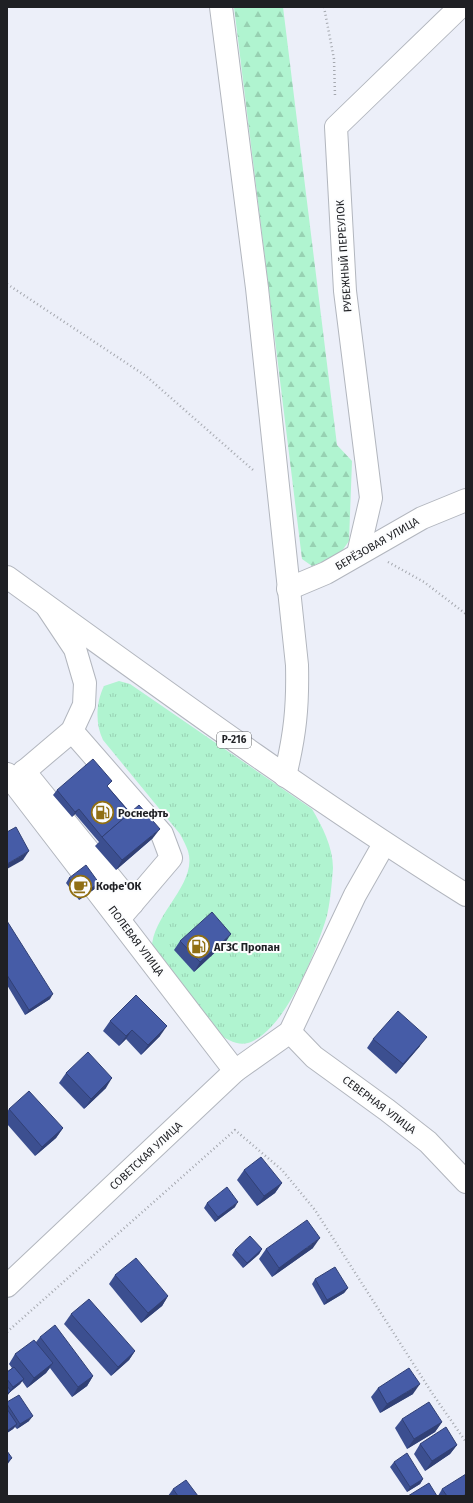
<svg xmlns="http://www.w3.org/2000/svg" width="473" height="1503" viewBox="0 0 473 1503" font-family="'Fira Sans',sans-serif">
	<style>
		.grass { fill: url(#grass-tufts) }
		.forest { fill: url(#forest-firs) }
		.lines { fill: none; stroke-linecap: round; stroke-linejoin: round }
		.minor-casing { stroke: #b2b6be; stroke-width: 24 }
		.highway-casing { stroke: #b2b6be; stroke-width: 24 }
		.path { stroke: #a5a8af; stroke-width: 2.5; stroke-dasharray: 1 3; stroke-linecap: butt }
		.minor { stroke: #fff; stroke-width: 22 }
		.highway { stroke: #fff; stroke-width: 22 }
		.wall { fill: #3c4f90 }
		.shaded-wall { fill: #314075 }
		.building { fill: #465ca7; stroke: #314075 }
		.labels { text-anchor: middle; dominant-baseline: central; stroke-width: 4; stroke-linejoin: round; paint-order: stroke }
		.shield { fill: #fcfdfe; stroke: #616265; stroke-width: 1 }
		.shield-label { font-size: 10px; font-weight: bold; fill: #1f2024 }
		.street-label { font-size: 11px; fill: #1f2024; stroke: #fcfdfe }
		.poi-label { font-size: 11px; font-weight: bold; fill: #1f2024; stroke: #fcfdfe; text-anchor: start }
	</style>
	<defs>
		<pattern id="grass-tufts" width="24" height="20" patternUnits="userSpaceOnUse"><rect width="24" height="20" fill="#b0f4d0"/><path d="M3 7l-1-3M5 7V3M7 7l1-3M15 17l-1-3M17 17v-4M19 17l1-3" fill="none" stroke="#97d1b2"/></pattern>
		<pattern id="forest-firs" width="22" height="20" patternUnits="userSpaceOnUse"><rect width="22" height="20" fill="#b0f4d0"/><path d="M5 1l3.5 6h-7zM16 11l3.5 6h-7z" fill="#97d1b2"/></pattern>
	</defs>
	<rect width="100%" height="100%" fill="#eceff9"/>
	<path class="grass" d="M119,681L130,684L312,809C322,826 333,847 333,868C332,882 330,906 326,919C315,954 286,1027 251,1042C239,1047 227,1040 218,1033L152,948C152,914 198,884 188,851C186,845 183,840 180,834L103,740C95,724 96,702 104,686Z"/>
	<path class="forest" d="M234,7H283L337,445L352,461L349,541L339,555L312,566L302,559Z"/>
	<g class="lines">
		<defs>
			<g id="minor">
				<path d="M221,7L257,288L297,665C298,707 295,735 285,776"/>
				<path d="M358,554L371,498L345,291L336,127L460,7"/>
				<path d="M288,589L326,573L422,518L466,500"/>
				<path d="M72,731L162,834L171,858L119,919"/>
				<path d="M24,771L132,904"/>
				<path d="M7,774L235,1071"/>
				<path d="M13,781L72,731L84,705L85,683L75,649L47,607"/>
				<path d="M290,1032L314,1057L387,1110L428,1142L466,1182"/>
				<path d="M7,1286L235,1071L290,1032L355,895L384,844"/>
			</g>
			<path id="highway" d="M7,577C158,686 308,796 466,895"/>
		</defs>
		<use href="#minor" class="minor-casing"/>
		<use href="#highway" class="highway-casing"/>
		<g class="path">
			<path d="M324,7L334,59L335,96"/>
			<path d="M7,284L146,376L253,470"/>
			<path d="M388,562L424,582L466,614"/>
			<path d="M7,1332L235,1130L282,1170L315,1210L432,1393L466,1442"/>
		</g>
		<use href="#minor" class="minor"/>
		<use href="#highway" class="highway"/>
	</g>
	<g class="wall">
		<path d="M108,787L153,838L116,870L95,846L99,842L75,814L72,817L53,795L57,790Z"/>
		<path d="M69,878L99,883L96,888L79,900L66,883Z"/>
		<path d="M7,921L50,999L25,1015L7,985Z"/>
		<path d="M180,941L225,943L194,972L174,950Z"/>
		<path d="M110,1021L160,1036L141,1055L126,1039L119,1046L103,1031Z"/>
		<path d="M373,1039L420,1046L396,1074L367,1048Z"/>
		<path d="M66,1073L106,1088L84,1109L59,1083Z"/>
		<path d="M9,1109L63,1128L56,1138L35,1156L7,1124V1112Z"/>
		<path d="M244,1170L282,1183L275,1193L257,1206L237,1180Z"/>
		<path d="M207,1203L235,1207L215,1222L204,1208Z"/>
		<path d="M313,1248L272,1277L259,1259L266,1249Z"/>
		<path d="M262,1249L259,1254L243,1268L232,1255L235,1250Z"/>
		<path d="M115,1275L168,1296L162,1306L141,1323L109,1284Z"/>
		<path d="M315,1279L348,1288L344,1293L324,1305L312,1284Z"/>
		<path d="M71,1314L135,1351L129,1360L111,1376L64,1324Z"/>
		<path d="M40,1337L93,1376L87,1386L72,1397L50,1368L46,1373L27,1388L22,1381L20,1384L10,1392L7,1396V1372L12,1368L9,1364L15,1354L36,1342Z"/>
		<path d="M378,1388L413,1394L380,1413L371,1397Z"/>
		<path d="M7,1402L29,1421L17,1429L15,1427L13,1429L7,1433Z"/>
		<path d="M402,1419L442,1422L435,1432L407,1449L395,1428Z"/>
		<path d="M420,1444L457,1445L450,1454L425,1471L414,1454Z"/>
		<path d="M394,1462L423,1479L420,1484L407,1492L390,1467Z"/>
		<path d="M173,1489L198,1496H168Z"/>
		<path d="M442,1489L466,1496H438Z"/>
	</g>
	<g class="shaded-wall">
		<path d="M79,809L75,814L72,817L75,812Z"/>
		<path d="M160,829L153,838L116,870L122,860Z"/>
		<path d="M29,851L23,860L7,869V864Z"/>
		<path d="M99,883L96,888L79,900L82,895Z"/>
		<path d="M231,934L225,943L194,972L200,962Z"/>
		<path d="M53,994L50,999L25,1015L29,1010Z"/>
		<path d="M167,1026L160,1036L141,1055L148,1045Z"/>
		<path d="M132,1030L126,1039L119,1046L126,1036Z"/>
		<path d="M427,1037L420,1046L396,1074L403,1064Z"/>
		<path d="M112,1078L106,1088L84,1109L91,1099Z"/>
		<path d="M63,1128L56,1138L35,1156L42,1147Z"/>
		<path d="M282,1183L275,1193L257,1206L264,1196Z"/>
		<path d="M238,1202L235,1207L215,1222L218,1217Z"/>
		<path d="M320,1238L313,1248L272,1277L279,1268Z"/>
		<path d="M262,1249L259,1254L243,1268L247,1263Z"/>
		<path d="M348,1288L344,1293L324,1305L327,1300Z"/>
		<path d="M168,1296L162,1306L141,1323L148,1313Z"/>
		<path d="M135,1351L129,1360L111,1376L118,1367Z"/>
		<path d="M53,1363L46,1373L27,1388L34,1378Z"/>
		<path d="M93,1376L87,1386L72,1397L78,1387Z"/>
		<path d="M24,1379L20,1384L10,1392L7,1396V1394L10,1391L13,1387Z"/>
		<path d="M420,1384L413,1394L380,1413L387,1404Z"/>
		<path d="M33,1416L29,1421L17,1429L20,1424Z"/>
		<path d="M442,1422L435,1432L407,1449L414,1439Z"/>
		<path d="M17,1424L13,1429L7,1433V1431Z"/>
		<path d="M457,1445L450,1454L425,1471L432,1461Z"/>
		<path d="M12,1458L7,1465V1462Z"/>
		<path d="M423,1479L420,1484L407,1492L410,1487Z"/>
	</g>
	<g class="building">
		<path d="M93,759L112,781L107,786L130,813L102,837L79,809L75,812L57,790Z"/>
		<path d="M139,805L160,829L122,860L102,837Z"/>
		<path d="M16,827L29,851L7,864V832Z"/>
		<path d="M86,865L99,883L82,895L69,878Z"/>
		<path d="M212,912L231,934L200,962L180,941Z"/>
		<path d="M7,921L53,994L29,1010L7,975Z"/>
		<path d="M136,995L167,1026L148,1045L132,1030L126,1036L110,1021Z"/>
		<path d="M398,1011L427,1037L403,1064L373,1039Z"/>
		<path d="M88,1052L112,1078L91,1099L66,1073Z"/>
		<path d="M29,1091L63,1128L42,1147L9,1109Z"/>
		<path d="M261,1157L282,1183L264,1196L244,1170Z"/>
		<path d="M227,1187L238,1202L218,1217L207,1203Z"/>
		<path d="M307,1220L320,1238L279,1268L266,1249Z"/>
		<path d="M250,1236L262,1249L247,1263L235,1250Z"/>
		<path d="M136,1258L168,1296L148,1313L115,1275Z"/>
		<path d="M335,1267L348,1288L327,1300L315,1279Z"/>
		<path d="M89,1299L135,1351L118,1367L71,1314Z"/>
		<path d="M55,1325L93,1376L78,1387L40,1337Z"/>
		<path d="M34,1340L53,1363L34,1378L15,1354Z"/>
		<path d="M14,1367L24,1379L13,1387L7,1379V1372Z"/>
		<path d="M409,1368L420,1384L387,1404L378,1388Z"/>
		<path d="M7,1386L11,1391L7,1394Z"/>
		<path d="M19,1395L33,1416L20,1424L7,1404V1402Z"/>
		<path d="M429,1402L442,1422L414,1439L402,1419Z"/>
		<path d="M7,1409L17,1424L7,1431Z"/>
		<path d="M446,1427L457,1445L432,1461L420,1444Z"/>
		<path d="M7,1451L12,1458L7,1462Z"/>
		<path d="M407,1453L423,1479L410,1487L394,1462Z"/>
		<path d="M466,1474V1494L463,1496H447L442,1489Z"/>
		<path d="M186,1480L198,1496H178L173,1489Z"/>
		<path d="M429,1483L437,1496H408Z"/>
	</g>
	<defs>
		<symbol id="fuel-ring" viewBox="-11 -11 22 22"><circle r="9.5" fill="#fcfdfe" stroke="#906f14" stroke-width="1.5"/><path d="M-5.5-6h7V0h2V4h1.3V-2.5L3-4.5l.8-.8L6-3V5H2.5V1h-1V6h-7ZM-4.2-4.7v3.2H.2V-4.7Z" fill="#906f14"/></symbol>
		<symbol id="cafe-ring" viewBox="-11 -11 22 22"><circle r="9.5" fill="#fcfdfe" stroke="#906f14" stroke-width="1.5"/><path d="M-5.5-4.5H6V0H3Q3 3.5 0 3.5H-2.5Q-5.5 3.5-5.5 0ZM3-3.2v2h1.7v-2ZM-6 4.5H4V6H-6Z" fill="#906f14"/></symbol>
	</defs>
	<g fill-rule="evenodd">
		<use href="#fuel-ring" x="90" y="800" width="25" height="25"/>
		<use href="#cafe-ring" x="68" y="874" width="25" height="25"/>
		<use href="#fuel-ring" x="186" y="934" width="25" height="25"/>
	</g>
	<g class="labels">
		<rect class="shield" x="217" y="732" width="34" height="16" rx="3"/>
		<g class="shield-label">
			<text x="234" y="740">Р-216</text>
		</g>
		<g class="street-label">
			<text transform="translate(344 256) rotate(-94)">РУБЕЖНЫЙ ПЕРЕУЛОК</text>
			<text transform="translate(377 544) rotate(-30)">БЕРЁЗОВАЯ УЛИЦА</text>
			<text transform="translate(136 941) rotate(53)">ПОЛЕВАЯ УЛИЦА</text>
			<text transform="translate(379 1105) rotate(37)">СЕВЕРНАЯ УЛИЦА</text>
			<text transform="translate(146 1156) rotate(-43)">СОВЕТСКАЯ УЛИЦА</text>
		</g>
		<g class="poi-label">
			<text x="118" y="813">Роснефть</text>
			<text x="96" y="886">Кофе'ОК</text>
			<text x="214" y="947">АГЗС Пропан</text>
		</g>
	</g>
	<rect width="473" height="1503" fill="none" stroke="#1f2024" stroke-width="16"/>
</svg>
